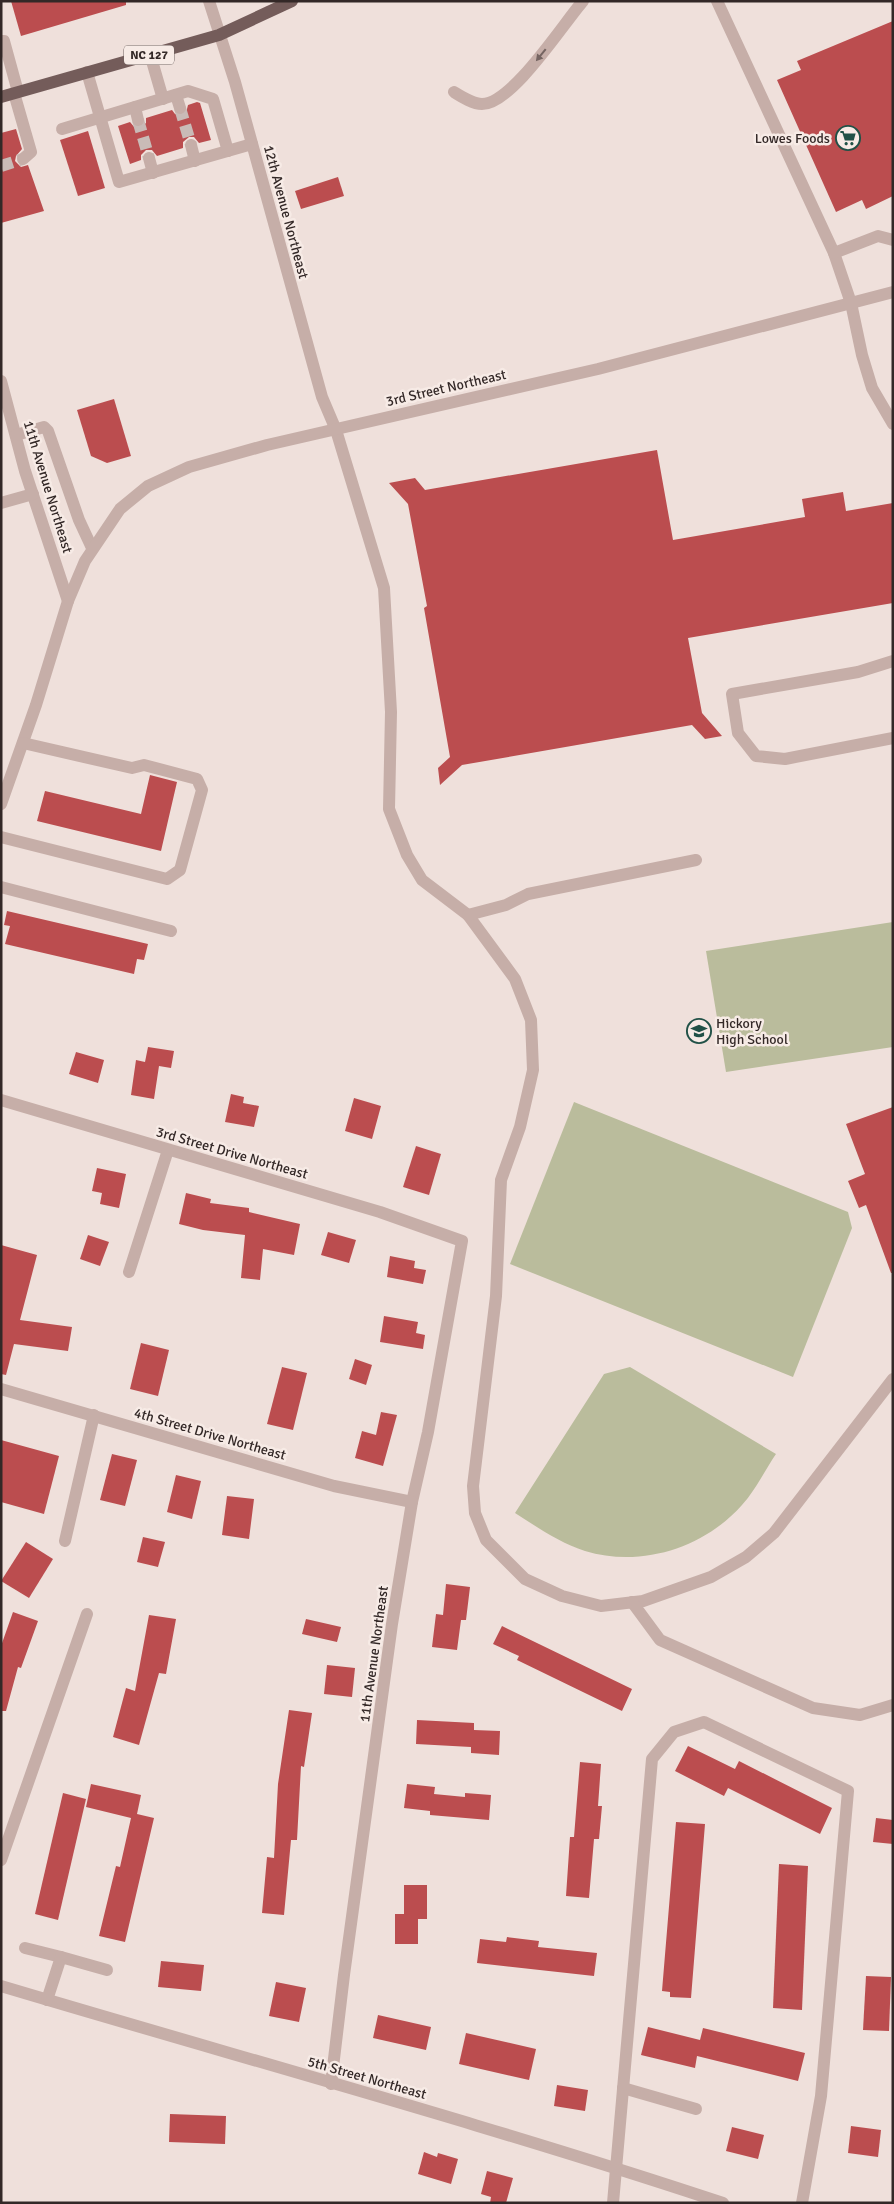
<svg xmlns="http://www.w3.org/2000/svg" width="894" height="2204" viewBox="0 0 894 2204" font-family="Signika,sans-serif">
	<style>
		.green { fill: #babc9c }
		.building { fill: #bb4d4f }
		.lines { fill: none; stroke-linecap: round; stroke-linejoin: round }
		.minor-tunnel { stroke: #c9bbb7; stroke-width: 12; stroke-dasharray: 12 6; stroke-linecap: butt }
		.minor { stroke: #c6aea8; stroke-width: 12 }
		.major { stroke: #745c5a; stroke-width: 12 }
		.oneway { fill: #756461 }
		.labels { text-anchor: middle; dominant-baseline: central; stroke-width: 5; stroke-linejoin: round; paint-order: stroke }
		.shield { fill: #f7ebe6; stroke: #6e6260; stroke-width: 1 }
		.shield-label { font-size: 12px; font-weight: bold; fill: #332827 }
		.poi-label { font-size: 14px; fill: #332827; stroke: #f7ebe6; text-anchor: end }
		.street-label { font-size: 14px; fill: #332827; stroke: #f7ebe6 }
	</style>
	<rect width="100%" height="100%" fill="#efe0db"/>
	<g class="green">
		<path d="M893,922V1047L726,1072L706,951Z"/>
		<path d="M574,1102L848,1212L852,1228L793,1377L510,1264Z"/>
		<path d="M630,1367L776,1454C765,1470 755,1491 742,1505C704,1548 641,1568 585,1551C560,1543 537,1527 515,1513L604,1374Z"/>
	</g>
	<g class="building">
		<path d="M11,1H126V5L21,36Z"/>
		<path d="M893,21V196L866,209L862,200L836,212L777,80L801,70L797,61Z"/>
		<path d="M197,102L200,103L211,140L199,143L194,137H189L183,142V148L157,156L152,150H146L141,155V160L130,164L118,126L130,122L135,128H140L146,123V118L172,110L175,114L182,116L186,113L188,105Z"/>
		<path d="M16,129L22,149L16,156L15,161L21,167L28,165L44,211L1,223V133Z"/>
		<path d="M88,131L105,188L78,196L60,140Z"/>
		<path d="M338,177L344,196L301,209L295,191Z"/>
		<path d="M114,399L131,456L107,463L91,456L77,410Z"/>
		<path d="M657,450L673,540L805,517L802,499L843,492L846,511L893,503V603L688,638L702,713L722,736L705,739L692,725L462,765L440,785L438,768L450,757L424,608L427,606L408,504L389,483L415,478L425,490Z"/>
		<path d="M150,775L177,782L161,851L37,821L45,791L141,814Z"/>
		<path d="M7,911L148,944L144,960L137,959L134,974L5,944L10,926L4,925Z"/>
		<path d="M148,1047L174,1051L171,1068L159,1066L154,1099L131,1095L136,1060L145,1062Z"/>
		<path d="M76,1052L104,1060L98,1083L69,1074Z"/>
		<path d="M231,1094L244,1097L243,1103L259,1106L254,1127L225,1122Z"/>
		<path d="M354,1098L381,1106L372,1139L345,1131Z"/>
		<path d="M893,1107V1273H891L866,1205L859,1208L848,1181L865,1174L846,1124Z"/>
		<path d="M416,1146L441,1154L429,1195L403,1187Z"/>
		<path d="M97,1168L126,1174L119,1208L100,1204L102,1193L92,1191Z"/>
		<path d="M186,1193L211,1199L210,1203L249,1208V1212L300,1224L294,1255L263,1249L260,1280L241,1278L245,1235L203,1230L179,1224Z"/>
		<path d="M328,1232L356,1240L349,1263L321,1255Z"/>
		<path d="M88,1235L109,1242L100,1266L80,1259Z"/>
		<path d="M1,1245L37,1255L20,1320L72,1327L68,1351L14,1344L6,1375L1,1374Z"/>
		<path d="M390,1256L415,1261L414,1268L426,1270L423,1284L387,1277Z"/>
		<path d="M384,1316L418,1322L416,1333L425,1335L423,1349L380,1342Z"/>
		<path d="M141,1343L169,1350L158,1396L130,1389Z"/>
		<path d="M355,1359L372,1365L366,1385L349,1379Z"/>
		<path d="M282,1367L307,1373L293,1430L267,1424Z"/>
		<path d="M381,1412L397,1415L383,1466L355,1458L362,1431L376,1435Z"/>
		<path d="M1,1440L59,1456L44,1514L1,1502Z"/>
		<path d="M112,1454L137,1460L125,1506L100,1500Z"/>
		<path d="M176,1475L201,1481L192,1519L167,1512Z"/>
		<path d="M227,1496L254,1499L249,1539L222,1535Z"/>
		<path d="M143,1537L165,1542L158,1567L137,1562Z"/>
		<path d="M26,1542L53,1559L29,1598L1,1581Z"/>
		<path d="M446,1584L470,1587L466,1620H461L457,1650L432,1647L436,1614L443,1615Z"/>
		<path d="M13,1612L38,1621L21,1668L18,1667L6,1711H1V1646Z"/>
		<path d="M149,1615L176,1619L166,1674L159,1673L139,1745L113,1737L126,1688L135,1691Z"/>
		<path d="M306,1619L341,1627L337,1642L302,1634Z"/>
		<path d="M502,1626L632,1689L622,1711L517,1660L519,1656L493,1644Z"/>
		<path d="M327,1665L355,1668L352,1697L324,1694Z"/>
		<path d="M289,1710L312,1713L304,1767L301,1766L297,1840H291L284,1915L262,1913L267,1857L274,1858L278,1784Z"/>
		<path d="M417,1720L474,1723V1730L500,1731L499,1755L471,1753V1747L416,1744Z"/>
		<path d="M688,1746L735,1769L739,1761L832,1808L820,1834L728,1788L724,1796L675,1771Z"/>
		<path d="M580,1762L601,1764L598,1806H602L599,1839H594L589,1898L566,1896L570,1837H574Z"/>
		<path d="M91,1784L141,1795L137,1814L154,1818L125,1942L99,1936L116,1866L120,1867L131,1818L86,1807Z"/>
		<path d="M407,1784L435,1787L434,1794L465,1797V1793L491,1795L489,1820L430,1815V1811L404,1808Z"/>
		<path d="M63,1793L86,1799L58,1920L35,1914Z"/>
		<path d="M876,1818L893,1820V1844L873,1842Z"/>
		<path d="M676,1822L705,1824L691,1998L670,1997V1992L662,1991Z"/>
		<path d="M779,1864L808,1866L802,2010L773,2008Z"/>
		<path d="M404,1885H427V1919H418V1944H395V1914H404Z"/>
		<path d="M507,1937L539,1941L538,1947L597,1953L594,1976L477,1963L480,1939L506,1942Z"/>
		<path d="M161,1961L204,1965L201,1991L158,1987Z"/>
		<path d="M866,1976L891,1977L889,2031L863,2030Z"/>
		<path d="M276,1982L306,1988L299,2022L269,2016Z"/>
		<path d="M378,2015L431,2027L426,2050L373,2038Z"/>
		<path d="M648,2027L700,2040L703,2028L805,2053L798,2081L697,2056L695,2068L641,2055Z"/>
		<path d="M466,2033L536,2049L529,2080L459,2064Z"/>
		<path d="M557,2085L588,2090L585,2111L554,2106Z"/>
		<path d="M170,2114L226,2116L225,2144L169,2142Z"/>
		<path d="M851,2126L881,2130L878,2157L848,2153Z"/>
		<path d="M732,2127L764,2135L758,2159L726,2151Z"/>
		<path d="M424,2152L437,2157L438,2153L458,2159L451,2184L418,2174Z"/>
		<path d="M487,2171L513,2178L506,2203H490L491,2197L481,2194Z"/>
	</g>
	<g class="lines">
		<g class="minor-tunnel">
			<path d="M180,108L191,145"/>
			<path d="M138,120L149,158"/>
			<path d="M1,166L23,159"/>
		</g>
		<g class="minor">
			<path d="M209,1L235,82L322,397L336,430L384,588L391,712L389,809L407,855L422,880L468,915L515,979L531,1020L533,1070L520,1127L501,1180L496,1296L473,1486L475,1513L486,1540L525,1579L562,1596L601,1606L643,1601L711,1577L746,1557L774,1533L893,1379"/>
			<path d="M717,1L834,253L851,303L862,355L872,388L893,424"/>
			<path d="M1,41H4L18,92"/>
			<path d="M150,54L163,99"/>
			<path d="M87,72L119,182L252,144"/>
			<path d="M454,92C462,97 473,104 482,104C512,104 563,24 583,1"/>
			<path d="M14,93L31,152L23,159"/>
			<path d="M176,95L180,108"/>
			<path d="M135,107L138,120"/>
			<path d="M62,129L188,91L213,99L228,151"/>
			<path d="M191,145L195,161"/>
			<path d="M149,158L153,173"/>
			<path d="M834,253L878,236L893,240"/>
			<path d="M1,381L25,471L68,601"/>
			<path d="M16,435L44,427L48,431L79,520L92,548"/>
			<path d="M1,503L33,494"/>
			<path d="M893,661L858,672L732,694L738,733L756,756L785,759L893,738"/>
			<path d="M1,804L36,705L68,601L85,561L120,509L148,486L189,467L267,445L598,369L893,292"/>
			<path d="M1,837L167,879L180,870L202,790L197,779L144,765L132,768L23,743"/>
			<path d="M1,887L171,931"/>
			<path d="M468,915L506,905L528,894L696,860"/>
			<path d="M1,1100L380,1212L462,1241L428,1432L412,1502L392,1624L344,1975L331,2084"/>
			<path d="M129,1272L168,1150"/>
			<path d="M1,1389L334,1486L412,1502"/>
			<path d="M65,1541L94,1415"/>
			<path d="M632,1602L660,1640L813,1708L860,1715L893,1705"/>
			<path d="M1,1860L87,1614"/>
			<path d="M25,1948L61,1957"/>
			<path d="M1,1986C242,2058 485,2124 723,2203"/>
			<path d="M47,2000L61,1957L107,1970"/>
			<path d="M623,2088L696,2109"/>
			<path d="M613,2203L652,1759L674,1732L704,1722L848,1791L821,2096L802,2203"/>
		</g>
		<path class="major" d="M1,97L219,35L292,1"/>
	</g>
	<defs><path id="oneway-solid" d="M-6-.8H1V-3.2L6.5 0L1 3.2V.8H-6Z" transform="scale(1.25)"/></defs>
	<use class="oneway" href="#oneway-solid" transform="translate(541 55) rotate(129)"/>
	<defs>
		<symbol id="supermarket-ring" viewBox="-11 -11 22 22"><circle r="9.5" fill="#f7ebe6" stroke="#215147" stroke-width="1.5"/><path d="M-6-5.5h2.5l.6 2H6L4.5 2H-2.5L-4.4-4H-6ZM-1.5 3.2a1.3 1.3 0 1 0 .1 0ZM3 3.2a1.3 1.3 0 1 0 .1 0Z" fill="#215147"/></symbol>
		<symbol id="school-ring" viewBox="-11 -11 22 22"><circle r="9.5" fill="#f7ebe6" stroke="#215147" stroke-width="1.5"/><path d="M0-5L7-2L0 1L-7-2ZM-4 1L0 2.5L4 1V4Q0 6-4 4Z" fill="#215147"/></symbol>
	</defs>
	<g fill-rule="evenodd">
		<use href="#supermarket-ring" x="834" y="124" width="28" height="28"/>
		<use href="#school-ring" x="685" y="1017" width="28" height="28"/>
	</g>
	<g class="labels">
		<rect class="shield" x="124" y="45.5" width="50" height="19" rx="4"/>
		<g class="shield-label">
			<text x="149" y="55">NC 127</text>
		</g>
		<g class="poi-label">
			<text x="830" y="138">Lowes Foods</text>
			<text x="716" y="1023" text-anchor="start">Hickory<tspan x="716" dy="16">High School</tspan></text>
		</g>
		<g class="street-label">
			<text transform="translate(286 212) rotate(75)">12th Avenue Northeast</text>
			<text transform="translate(446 388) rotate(-13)">3rd Street Northeast</text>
			<text transform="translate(48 487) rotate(73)">11th Avenue Northeast</text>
			<text transform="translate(232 1153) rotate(16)">3rd Street Drive Northeast</text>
			<text transform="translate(210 1434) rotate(16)">4th Street Drive Northeast</text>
			<text transform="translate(374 1654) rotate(-82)">11th Avenue Northeast</text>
			<text transform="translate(367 2078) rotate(16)">5th Street Northeast</text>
		</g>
	</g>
	<rect width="894" height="2204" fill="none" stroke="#332827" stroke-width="5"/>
</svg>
